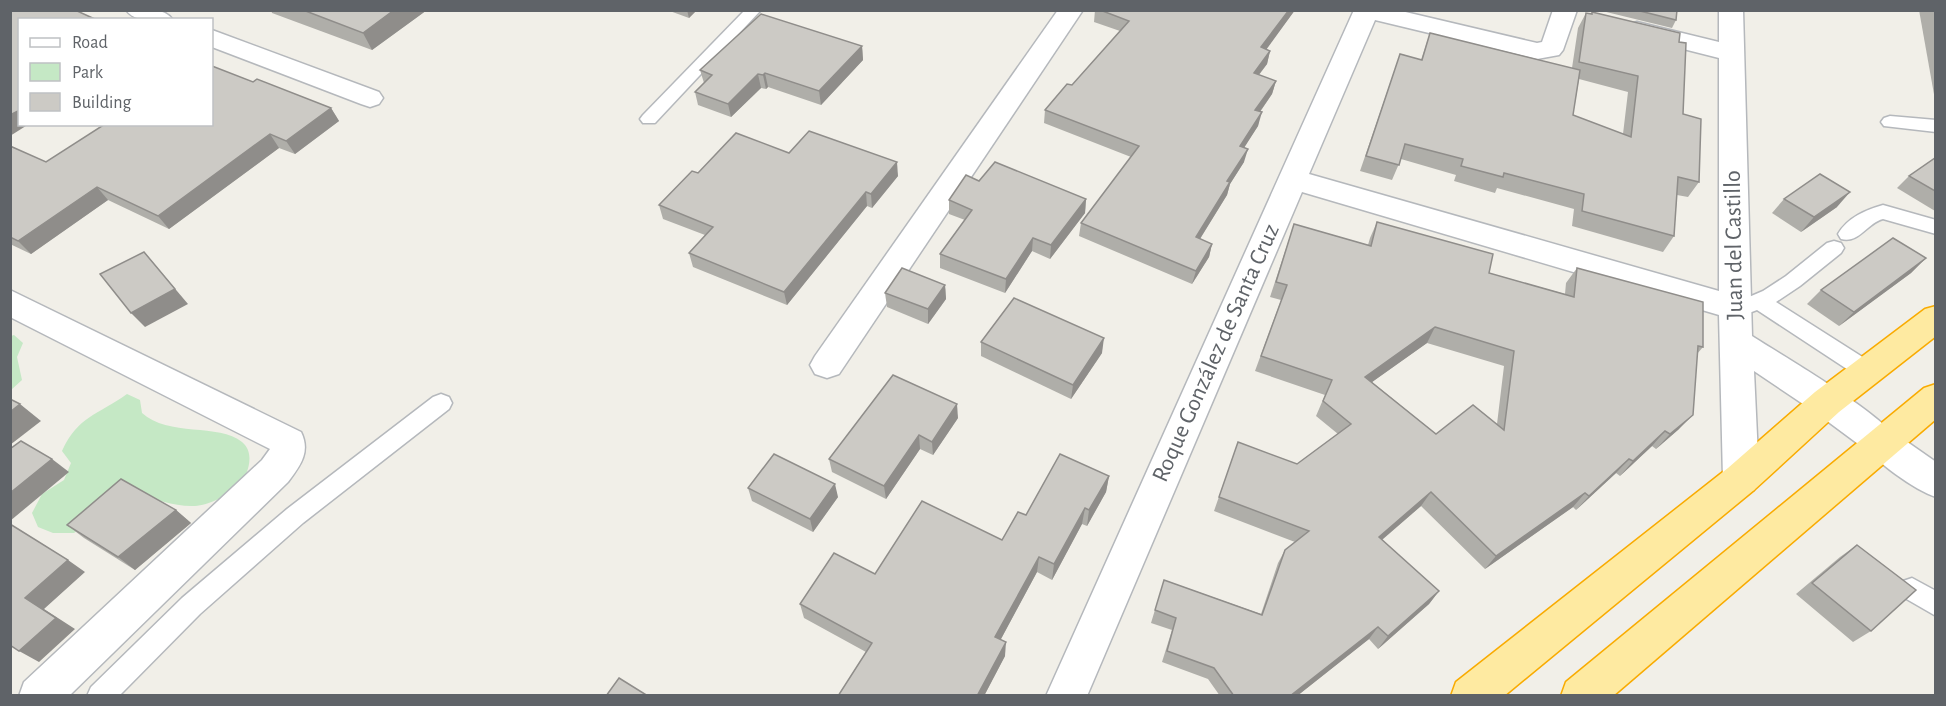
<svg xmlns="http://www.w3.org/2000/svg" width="1946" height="706" viewBox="0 0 1946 706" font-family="'Alegreya Sans',sans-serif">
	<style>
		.green { fill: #c5e8c5 }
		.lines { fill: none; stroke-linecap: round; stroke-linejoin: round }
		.service-casing { stroke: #b5b8bc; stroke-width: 3 }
		.minor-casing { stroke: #b5b8bc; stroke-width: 3 }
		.tertiary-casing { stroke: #b5b8bc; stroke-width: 3 }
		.trunk-casing { stroke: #f9ab00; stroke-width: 3 }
		.service { fill: #fff; fill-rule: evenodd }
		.minor { fill: #fff; fill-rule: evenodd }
		.tertiary { fill: #fff; fill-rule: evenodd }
		.trunk { fill: #feeaa1; fill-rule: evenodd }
		.wall { fill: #afaea9; fill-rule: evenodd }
		.shaded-wall { fill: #8f8d8a }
		.building { fill: #cccac5; stroke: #8f8d8a; stroke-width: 1.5; fill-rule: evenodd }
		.labels { text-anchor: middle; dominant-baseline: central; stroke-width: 6; stroke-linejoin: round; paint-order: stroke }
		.street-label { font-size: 24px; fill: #5f6368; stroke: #fff }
	</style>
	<rect width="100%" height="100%" fill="#f1efe8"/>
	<g class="green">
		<path d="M14,335L23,343L17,357L22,380L11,390V336Z"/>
		<path d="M127,394L140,400L142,413C168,437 219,423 242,442C256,453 248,477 237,487C228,496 208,505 195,506C175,507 155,499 136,494L93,518L74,533H53L38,527L32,513L42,494L64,480L71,463L62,451C78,416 98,415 127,394Z"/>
	</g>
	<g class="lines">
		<defs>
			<g id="service">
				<path d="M745,10H761L655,123H643L640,119L643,115Z"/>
				<path d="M1890,116L1936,120V132L1884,126L1881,122L1884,118Z"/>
				<path d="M1883,205L1936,220V234L1883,219C1867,223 1859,244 1841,239L1838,234C1848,217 1866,210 1883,205Z"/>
				<path d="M1834,241L1841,243L1844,248L1841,253L1800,286L1776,302L1875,365L1878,371L1875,377L1867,379L1859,377L1757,310L1749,313L1742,310L1739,305L1742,300L1763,291L1786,276L1827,243Z"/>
				<path d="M441,394L449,397L452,403L449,409L303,523L200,614L119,696H87L91,687L182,598L287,509L433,397Z"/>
				<path d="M1912,578L1936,591V616L1903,597L1900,589L1903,581Z"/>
			</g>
			<g id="minor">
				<path d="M126,10C141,10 164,6 173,20C158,20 136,24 126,10Z"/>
				<path d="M1058,10H1083L839,374L827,378L815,374L810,365L815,356Z"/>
				<path d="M1354,10H1397L1537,43L1542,42L1553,10H1577L1563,50L1559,55L1537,59L1375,20L1309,174L1719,291V58L1628,35L1624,30L1628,25L1637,22L1719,42V10H1743L1752,336C1783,356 1885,415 1899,442L1893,452L1881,457L1869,452L1815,412L1754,371L1759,479L1754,490L1741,495L1728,490L1723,479L1719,315L1302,192L1087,696H1046Z"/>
				<path d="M212,30L379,92L383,98L379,104L370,107L361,104L212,47Z"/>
				<path d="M10,290L301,432C311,452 300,466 288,482L69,696H19L24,682L262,460L270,449L10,317Z"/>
			</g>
			<path id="tertiary" d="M1881,427L1893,432L1936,462V497C1915,490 1873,461 1863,442L1869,432Z"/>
			<g id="trunk">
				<path d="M1936,306V336L1839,412L1754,490L1504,696H1451L1456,682L1728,468L1815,392L1925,309Z"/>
				<path d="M1936,384V419L1613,696H1561L1566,682L1924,388Z"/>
			</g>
		</defs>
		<use href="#service" class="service-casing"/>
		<use href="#minor" class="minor-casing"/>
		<use href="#tertiary" class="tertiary-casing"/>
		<use href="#trunk" class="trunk-casing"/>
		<use href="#service" class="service"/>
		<use href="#minor" class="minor"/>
		<use href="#tertiary" class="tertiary"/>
		<use href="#trunk" class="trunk"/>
	</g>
	<g class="wall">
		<path d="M271,10H427L372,50L272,13Z"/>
		<path d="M667,10H697L689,18Z"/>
		<path d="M1095,10H1295L1266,49L1270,51L1267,64L1259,75L1276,81L1272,94L1260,112L1258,126L1244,147V162L1230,184L1227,195L1200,239L1212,244L1209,257L1192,284L1079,236L1081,223L1131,157L1044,123L1045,110L1072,85L1120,31L1094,22Z"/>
		<path d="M1598,10H1677L1676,20L1672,28Z"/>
		<path d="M1919,10H1935V100Z"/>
		<path d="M1592,12L1679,42L1683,114L1699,182L1688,197L1677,195L1674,236L1663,252L1572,226L1574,209L1497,188L1495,193L1454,181L1456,175L1401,159L1392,180L1360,171L1400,54L1421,60L1430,33L1572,68L1578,28L1586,13L1591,14ZM1579,79L1628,92L1623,134L1573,115Z"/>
		<path d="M862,46L863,60L821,105L768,87L766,89L761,88L731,117L698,105L695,92L704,83L700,70Z"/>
		<path d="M253,82L331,108L339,121L295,154L279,148L169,229L108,200L31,254L10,244V146L46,162Z"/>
		<path d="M789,153L898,176L872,208L867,206L787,305L693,267L689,253L705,235L663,219L659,205Z"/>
		<path d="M1935,158V211L1897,188L1909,176Z"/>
		<path d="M979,181L1086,199L1085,213L1050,259L1032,251L1005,293L940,268V254L965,220L949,214V200Z"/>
		<path d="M1784,199L1837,207L1801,232L1772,213Z"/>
		<path d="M1377,222L1489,273L1565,294L1566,283L1577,268L1703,347L1697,354L1679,429L1656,449L1652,446L1620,476L1616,473L1576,510L1573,507L1485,569L1421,506L1382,540L1439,591L1429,604L1378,649L1369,639L1297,696H1220L1208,679L1162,662L1172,630L1151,623L1164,580L1261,614L1278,563L1285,550L1295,542L1214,511L1238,442L1297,464L1338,434L1316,416L1325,395L1255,371L1281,300L1270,297L1294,224L1368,245L1370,238ZM1427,343L1504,366L1497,424L1436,434L1372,382Z"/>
		<path d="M1926,258L1911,273L1839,326L1807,304L1821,290Z"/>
		<path d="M945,285L946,299L928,324L887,307L885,293Z"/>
		<path d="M981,342L1102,353L1071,399L981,356Z"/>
		<path d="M958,418L933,455L920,449L886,499L832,472L829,459Z"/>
		<path d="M1109,476L1106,492L1087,526L1082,524L1052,580L1037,572L1001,639L1005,656L984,696H838L866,652L804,618L800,604L875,574L1002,540L1026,515Z"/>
		<path d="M748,488L838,497L813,532L752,501Z"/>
		<path d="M176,510L191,523L135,570L84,538L67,525Z"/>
		<path d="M1857,545L1871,631L1853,642L1796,594L1840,557Z"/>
	</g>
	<g class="shaded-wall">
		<path d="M394,10H427L372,50L363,33Z"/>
		<path d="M687,10H697L689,18Z"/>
		<path d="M1289,10H1295L1258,61L1261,47Z"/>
		<path d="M862,46L863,60L821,105L819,91Z"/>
		<path d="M1270,51L1267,64L1250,86L1254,73Z"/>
		<path d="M765,73L768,87L766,89L763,75Z"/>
		<path d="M758,74L761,88L731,117L728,104Z"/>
		<path d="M1276,81L1272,94L1252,123L1255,110Z"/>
		<path d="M331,108L339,121L295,154L286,141Z"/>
		<path d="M20,110V124H29L10,136V115Z"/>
		<path d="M1262,112L1258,126L1237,159L1240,146Z"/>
		<path d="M270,134L279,148L169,229L158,216Z"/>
		<path d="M1248,149L1244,162L1230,184L1227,195L1193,250L1196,237L1227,181Z"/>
		<path d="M897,162L898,176L872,208L871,194Z"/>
		<path d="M97,187L108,200L31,254L18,241Z"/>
		<path d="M866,192L867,206L787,305L784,292Z"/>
		<path d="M1850,192L1837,207L1801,232L1814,217Z"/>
		<path d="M1086,199L1085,213L1050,259L1051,245Z"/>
		<path d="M1033,238L1032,251L1005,293L1006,279Z"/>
		<path d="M1212,244L1209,257L1192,284L1196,271Z"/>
		<path d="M144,252L188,304L145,327L131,313Z"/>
		<path d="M1926,258L1911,273L1839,326L1854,312Z"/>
		<path d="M945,285L946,299L928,324V309Z"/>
		<path d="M1435,327L1427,343L1358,392L1365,377Z"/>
		<path d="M1104,338L1102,353L1071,399L1073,385Z"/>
		<path d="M20,404L41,421L10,445V412Z"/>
		<path d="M957,404L958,418L933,455L932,442Z"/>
		<path d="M1693,415L1679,429L1656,449L1670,434Z"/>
		<path d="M1665,431L1652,446L1620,476L1633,461Z"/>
		<path d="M919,435L920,449L886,499L884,486Z"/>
		<path d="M52,459L69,472L10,521V493Z"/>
		<path d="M1629,459L1616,473L1576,510L1589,496Z"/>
		<path d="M1109,476L1106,492L1087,526L1089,510Z"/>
		<path d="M835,484L838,497L813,532L810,519Z"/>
		<path d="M1431,492L1421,506L1370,550L1379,537Z"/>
		<path d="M1585,493L1573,507L1485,569L1496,556Z"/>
		<path d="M1085,508L1082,524L1052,580L1054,564Z"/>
		<path d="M176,510L191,523L135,570L118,557Z"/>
		<path d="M1039,557L1037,572L995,650V637Z"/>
		<path d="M68,560L85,572L44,609L75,629L39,662L19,651L25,598Z"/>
		<path d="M1439,591L1429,604L1378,649L1388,636Z"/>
		<path d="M1378,627L1369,639L1297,696H1290Z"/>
		<path d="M1006,642L1005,656L984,696H977Z"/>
	</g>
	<g class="building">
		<path d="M10,10H75L97,20H20V110L10,115Z"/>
		<path d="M303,10H394L363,33Z"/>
		<path d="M1100,10H1289L1261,47L1270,51L1254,73L1276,81L1255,110L1262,112L1240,146L1248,149L1227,181L1230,182L1196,237L1212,244L1196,271L1081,223L1139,146L1045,110L1067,84L1072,85L1129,21Z"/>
		<path d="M1636,10H1677L1676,20Z"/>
		<path d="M1592,12L1680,33L1679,42L1686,43L1683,114L1701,119L1699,182L1678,177L1674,236L1582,211L1584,194L1504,173L1503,177L1461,166L1463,159L1405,144L1399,165L1366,156L1400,54L1422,60L1430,33L1580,70L1573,115L1631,137L1638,76L1579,62L1586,13L1592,14Z"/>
		<path d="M761,14L862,46L819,91L765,73L763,75L758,74L728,104L695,92L712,75L700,70Z"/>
		<path d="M212,66L253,82L257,79L331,108L286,141L270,134L158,216L97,187L18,241L10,237V146L46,162L105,124H212Z"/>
		<path d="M809,131L897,162L871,194L866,192L784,292L689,253L713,227L659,205L692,171L698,173L736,133L789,153Z"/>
		<path d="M1935,158V191L1909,176Z"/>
		<path d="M995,162L1086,199L1051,245L1033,238L1006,279L940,254L972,210L949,200L966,175L979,181Z"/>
		<path d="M1820,174L1850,192L1814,217L1784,199Z"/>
		<path d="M1377,222L1493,254L1489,273L1574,297L1577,268L1703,302V347L1698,346L1693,415L1670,434L1665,431L1633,461L1629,459L1589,496L1585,493L1496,556L1431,492L1379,537L1439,591L1388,636L1378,627L1290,696H1234L1214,668L1167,651L1176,618L1155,610L1164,580L1262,615L1285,550L1309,531L1219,497L1238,442L1297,464L1351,424L1323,401L1332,380L1261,356L1287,285L1276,282L1294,224L1371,246ZM1435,327L1514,351L1504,430L1473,405L1436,434L1365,377Z"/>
		<path d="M1893,238L1926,258L1854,312L1821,290Z"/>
		<path d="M144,252L175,289L131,313L100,274Z"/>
		<path d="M902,268L945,285L928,309L885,293Z"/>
		<path d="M1014,298L1104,338L1073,385L981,342Z"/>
		<path d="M893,375L957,404L932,442L919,435L884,486L829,459Z"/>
		<path d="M10,399L20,404L10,412Z"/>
		<path d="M21,441L52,459L10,493V449Z"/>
		<path d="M774,454L835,484L810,519L748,488Z"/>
		<path d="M1060,454L1109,476L1089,510L1085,508L1054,564L1039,557L995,637L1006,642L977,696H838L872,643L800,604L834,553L875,574L922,501L1002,540L1018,512L1026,515Z"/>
		<path d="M121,479L176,510L118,557L67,525Z"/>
		<path d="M10,524L68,560L25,598L56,618L19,651L10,645Z"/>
		<path d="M1857,545L1916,590L1871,631L1812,583Z"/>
		<path d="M619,678L648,696H606Z"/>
	</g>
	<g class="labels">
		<g class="street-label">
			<text transform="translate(1734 245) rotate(-91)">Juan del Castillo</text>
			<text transform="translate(1216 353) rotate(-66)">Roque González de Santa Cruz</text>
		</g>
	</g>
	<rect width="1946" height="706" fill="none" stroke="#5f6368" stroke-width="24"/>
	<rect x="18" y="18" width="195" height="108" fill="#ffffff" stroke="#bfc1c3" stroke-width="1.5"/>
	<rect x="30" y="38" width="30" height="9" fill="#ffffff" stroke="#bfc1c3" stroke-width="1.5"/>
	<text x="72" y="48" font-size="18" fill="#5f6368">Road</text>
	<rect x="30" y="63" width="30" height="18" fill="#c5e8c5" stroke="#bfc1c3" stroke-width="1.5"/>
	<text x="72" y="78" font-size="18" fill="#5f6368">Park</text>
	<rect x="30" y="93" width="30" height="18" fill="#cccac5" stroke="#bfc1c3" stroke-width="1.5"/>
	<text x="72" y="108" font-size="18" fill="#5f6368">Building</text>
</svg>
